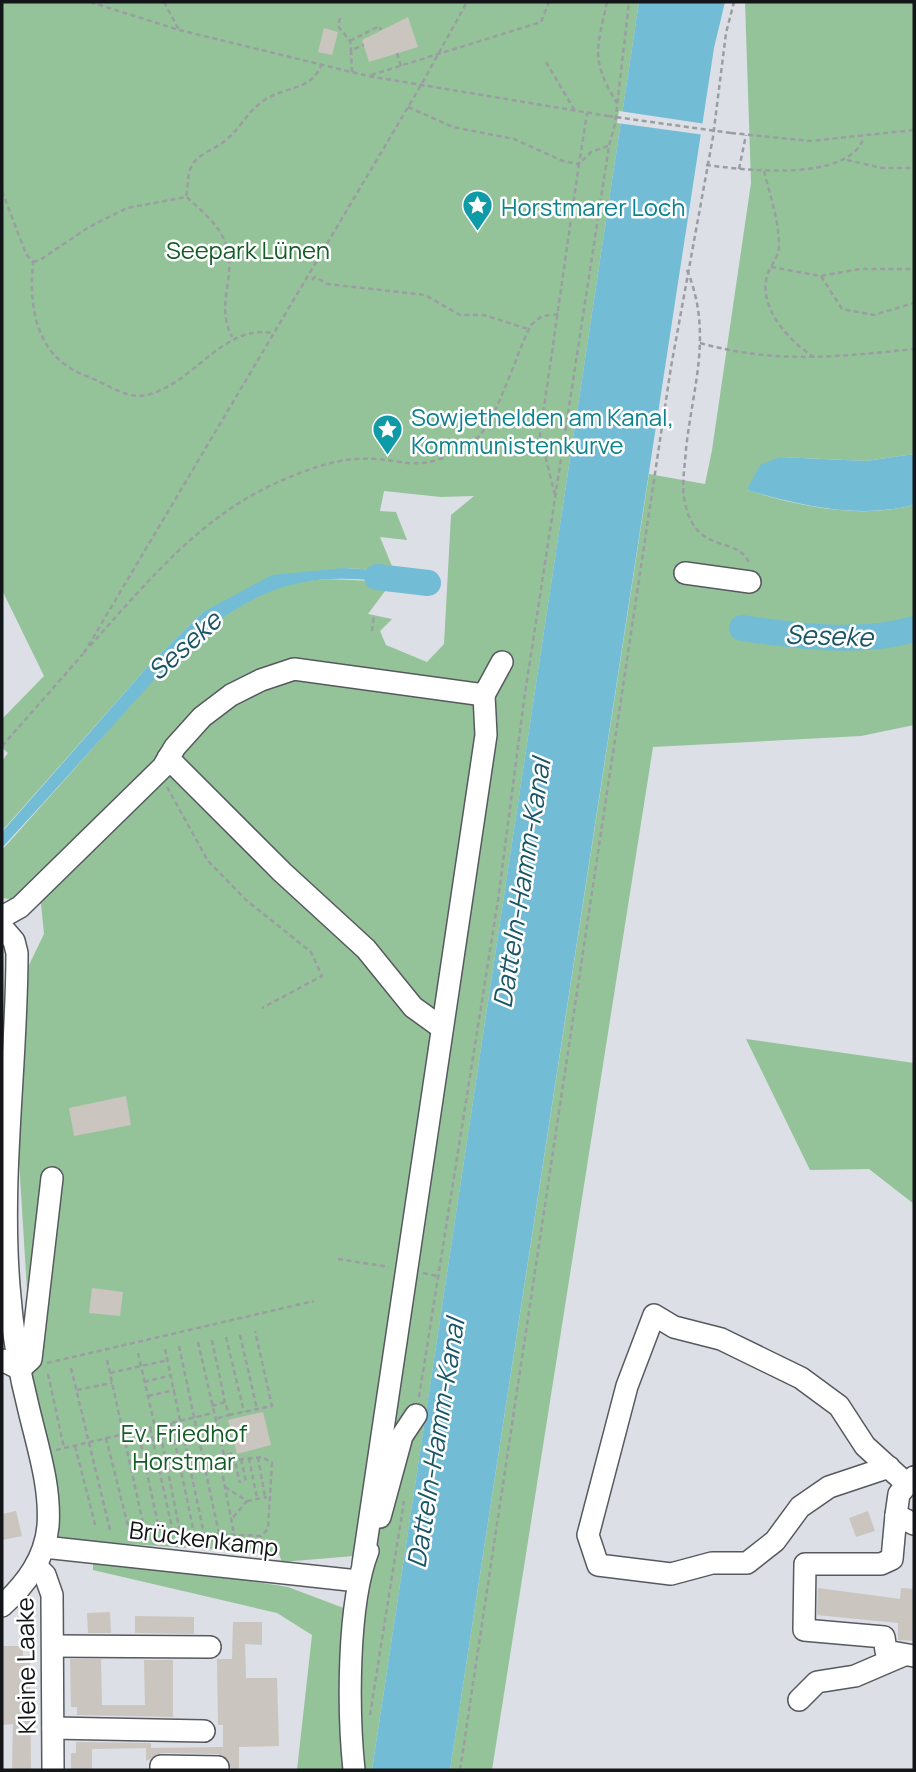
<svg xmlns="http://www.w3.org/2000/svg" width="916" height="1772" viewBox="0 0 916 1772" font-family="Manrope,sans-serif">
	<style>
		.green { fill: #95c399 }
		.water { fill: #73bcd5 }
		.pier { fill: #dcdfe6 }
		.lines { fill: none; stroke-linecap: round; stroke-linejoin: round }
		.river { stroke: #73bcd5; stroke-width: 26 }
		.building { fill: #cac5bf }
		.minor-casing { stroke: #56595f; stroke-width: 24 }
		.path { stroke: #9a9da2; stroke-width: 2.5; stroke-dasharray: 5 3.5; stroke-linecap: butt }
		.minor { stroke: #fff; stroke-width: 21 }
		.path-bridge { stroke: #9a9da2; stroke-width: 2.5; stroke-dasharray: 5 3.5; stroke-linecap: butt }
		.labels { text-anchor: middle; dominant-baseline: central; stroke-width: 5; stroke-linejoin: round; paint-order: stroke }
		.culture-label { font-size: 24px; fill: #0d838f; stroke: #fff; text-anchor: start }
		.park-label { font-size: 24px; fill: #155d27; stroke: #fff }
		.street-label { font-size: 24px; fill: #141518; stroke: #fff }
		.water-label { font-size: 26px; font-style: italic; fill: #185567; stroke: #fff }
	</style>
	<rect width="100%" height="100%" fill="#dcdfe6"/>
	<g class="green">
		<path d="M2,2H639L372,1770H297L312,1635L277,1613L93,1570V1556L288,1587L349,1610L354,1556L282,1562L279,1554L52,1539L53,1503L32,1372L19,1160L28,967L44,934L41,904L2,898V850C36,812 71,773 105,734C160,673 219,596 306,581C334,577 363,581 391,583L368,614L392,619L380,631L386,645L427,662L444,644L451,515L474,496L441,497L384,491L380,511L396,512L407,540L380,537L394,571L345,568L203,612L149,665L2,831V761L8,753L2,748V719L44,676L2,590Z"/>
		<path d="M745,2H914V454L866,461L780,457L747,490C802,507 858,519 914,505V725L861,736L653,747L492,1770H450L649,474L705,484L712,450L751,183Z"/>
		<path d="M746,1039L914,1063V1204L869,1169L810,1170Z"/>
	</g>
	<g class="water">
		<path d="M639,2H725L714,48L450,1770H372Z"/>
		<path d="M914,454V505C858,519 802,506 747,490L760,465L780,457L866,461Z"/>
		<path d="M345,568L394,571L398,575L411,577L410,583C377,581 338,575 304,582C219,598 164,670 109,730C73,770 38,809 2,848V832L149,665L203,612L272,575Z"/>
	</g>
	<path class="pier" d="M619,111L706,124L705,135L617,123Z"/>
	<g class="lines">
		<g class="river">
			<path d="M377,577L428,583"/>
			<path d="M742,628C798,636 859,645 914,629"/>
		</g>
	</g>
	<g class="building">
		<path d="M408,17L418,47L369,62L362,40Z"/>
		<path d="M324,28L338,32L332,55L318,52Z"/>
		<path d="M126,1096L131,1125L74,1136L69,1108Z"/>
		<path d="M92,1288L123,1292L120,1316L89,1313Z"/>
		<path d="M263,1412L271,1445L237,1454L228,1420Z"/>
		<path d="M16,1511L22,1536L2,1540V1514Z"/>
		<path d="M868,1511L875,1531L856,1537L849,1518Z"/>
		<path d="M818,1588L900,1599L901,1588L914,1589V1641L898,1640V1623L817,1615Z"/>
		<path d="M110,1612L111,1633H88L87,1613Z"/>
		<path d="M135,1616L194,1617V1634L135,1633Z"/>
		<path d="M233,1622H262V1645L245,1644L246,1678H277L279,1746L239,1747V1770H231L229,1760L218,1754L161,1753L146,1761V1748L223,1747V1725H218L217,1659H232Z"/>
		<path d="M2,1646H23V1660H30L31,1770H12L13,1724L2,1725Z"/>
		<path d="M70,1659H101L102,1705H145L144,1660H173V1717L77,1715V1707H71Z"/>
		<path d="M76,1742L151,1743V1748L92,1749V1770H71V1753H76Z"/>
	</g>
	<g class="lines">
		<defs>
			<g id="minor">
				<path d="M685,573L750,582"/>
				<path d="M168,758L282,872L366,949L413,1007L442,1028"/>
				<path d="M2,917L20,907L163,767L175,747L202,717L231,695L261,680L294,669L484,695L502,662"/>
				<path d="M2,927L14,941L17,953C17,1064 0,1175 9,1286C12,1327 18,1367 28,1406C37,1445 51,1486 48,1526C45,1559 26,1584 2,1606"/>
				<path d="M2,1360L20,1369L31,1359L52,1178"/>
				<path d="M889,1467L829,1487L800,1507L775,1541L747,1563H712L671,1574L598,1565L588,1535L627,1386L654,1315L674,1327L721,1339L801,1378L839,1406L865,1446L908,1485"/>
				<path d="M914,1477L899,1494L896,1515L914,1524"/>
				<path d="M896,1515L892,1559L881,1564H805L804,1630L884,1637L886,1651L914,1656"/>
				<path d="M380,1517L402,1436L416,1415"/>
				<path d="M44,1547L358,1581"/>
				<path d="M363,1564L486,735L484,695"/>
				<path d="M36,1566L45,1575L52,1595L53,1770"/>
				<path d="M53,1646L210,1647"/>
				<path d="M799,1700L817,1682L855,1676L904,1655"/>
				<path d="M53,1728L204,1731"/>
				<path d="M161,1770V1766L218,1767V1770"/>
				<path d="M354,1770C348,1712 347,1605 368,1551"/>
			</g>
		</defs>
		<use href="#minor" class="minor-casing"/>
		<g class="path">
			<path d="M90,2L179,30L368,76L608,116"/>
			<path d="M164,2L179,30"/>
			<path d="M607,2C597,50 590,59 617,103"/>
			<path d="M340,18L338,26L350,41L351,50"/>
			<path d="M350,41L379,26L381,30"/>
			<path d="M397,53L401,66"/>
			<path d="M546,62L575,111"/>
			<path d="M352,72L351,50L364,45"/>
			<path d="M371,75L541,22L549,2"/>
			<path d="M408,107L453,127L514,139L563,161L579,164L587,113"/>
			<path d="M731,133L810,141L914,130"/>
			<path d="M847,160L882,168H914"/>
			<path d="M706,165C745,170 849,183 864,137"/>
			<path d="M739,169L746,135"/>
			<path d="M764,171C770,196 779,220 779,246C779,257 770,266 767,276C758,308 790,342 814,357"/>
			<path d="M2,191L26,254L33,262C29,301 34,348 73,370C82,375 93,378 102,383C117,390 131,399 147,395C195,383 223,324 272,333"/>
			<path d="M187,197C201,211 218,223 225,242C239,275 214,301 232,337"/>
			<path d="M33,262L40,260L89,227L127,208L186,197C189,185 186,171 195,161C203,152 217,148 226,140C242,127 249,108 268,98C289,86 310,90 321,66"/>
			<path d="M771,267L821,276L860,269H914"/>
			<path d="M687,270C713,333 693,385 686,449C685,467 681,485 685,503C697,558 738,533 750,565"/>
			<path d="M821,276L842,309L874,315L914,303"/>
			<path d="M312,280L315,277L328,284L425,295L460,315H484L528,329"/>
			<path d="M700,343C775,364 838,357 914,349"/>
			<path d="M555,495L540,435L579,164L591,152L608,146"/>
			<path d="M372,631L374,615"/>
			<path d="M90,646C148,581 203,513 285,479C307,470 333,460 357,459C399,456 412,474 454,453C462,449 474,442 480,435C500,411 516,354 531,325L542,316L559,314"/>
			<path d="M84,653L420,87L467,2"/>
			<path d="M2,746L83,654"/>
			<path d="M167,787L208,861L246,900L311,952L322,976L262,1008"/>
			<path d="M338,1259L389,1267"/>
			<path d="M423,1273L437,1276"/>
			<path d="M240,1335L257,1409"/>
			<path d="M226,1337L244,1412"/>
			<path d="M212,1340L225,1402"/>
			<path d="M198,1342L224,1455L233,1453L240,1483"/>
			<path d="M179,1346L219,1534L261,1536L268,1529L272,1463L262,1457L235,1460"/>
			<path d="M165,1349L204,1534"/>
			<path d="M138,1353L155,1427"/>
			<path d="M107,1360L145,1532L159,1529L138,1431"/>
			<path d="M47,1363L314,1301"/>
			<path d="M71,1368L110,1530"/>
			<path d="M110,1373L168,1360"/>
			<path d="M48,1374L64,1448"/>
			<path d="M144,1382L172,1375"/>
			<path d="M77,1390L112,1383"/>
			<path d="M148,1396L175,1390"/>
			<path d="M419,1397L498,900L524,700L609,146L615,124L629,2"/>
			<path d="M212,1406L225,1402L229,1415L215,1419"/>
			<path d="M229,1415L272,1406L255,1331"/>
			<path d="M171,1423L194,1533"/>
			<path d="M159,1426L180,1532"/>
			<path d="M150,1428L173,1532"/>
			<path d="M106,1438L129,1530"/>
			<path d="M75,1446L96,1528"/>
			<path d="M56,1450L213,1413"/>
			<path d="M224,1455L219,1456L234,1534"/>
			<path d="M258,1457L265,1497"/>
			<path d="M249,1458L257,1498"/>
			<path d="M241,1459L246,1482"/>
			<path d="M225,1487L247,1501L231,1520"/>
			<path d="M247,1501L267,1497"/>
			<path d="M370,1715L404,1501"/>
			<path d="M460,1770L671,367L713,137L726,33L734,2"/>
		</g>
		<use href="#minor" class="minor"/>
		<path class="path-bridge" d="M608,116L731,133"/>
	</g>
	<defs>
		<symbol id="sight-pin" viewBox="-11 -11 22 30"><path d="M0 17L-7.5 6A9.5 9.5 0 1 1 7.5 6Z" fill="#0f9aa8" stroke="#fff"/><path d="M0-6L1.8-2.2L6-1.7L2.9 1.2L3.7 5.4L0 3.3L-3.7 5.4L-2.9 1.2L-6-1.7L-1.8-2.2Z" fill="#fff"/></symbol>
	</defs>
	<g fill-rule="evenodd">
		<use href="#sight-pin" x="460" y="188" width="35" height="47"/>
		<use href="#sight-pin" x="370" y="412" width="35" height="47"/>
	</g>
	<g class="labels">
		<g class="culture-label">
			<text x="501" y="206">Horstmarer Loch</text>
			<text x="411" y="416">Sowjethelden am Kanal,<tspan x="411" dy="28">Kommunistenkurve</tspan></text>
		</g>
		<g class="park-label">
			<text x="248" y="249">Seepark Lünen</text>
			<text x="184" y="1432">Ev. Friedhof<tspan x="184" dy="28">Horstmar</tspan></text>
		</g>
		<g class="street-label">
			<text transform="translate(204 1538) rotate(7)">Brückenkamp</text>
			<text transform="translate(25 1666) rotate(-91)">Kleine Laake</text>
		</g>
		<g class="water-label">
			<text transform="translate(829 635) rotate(2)">Seseke</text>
			<text transform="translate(184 645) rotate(-42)">Seseke</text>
			<text transform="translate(521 883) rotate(-81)">Datteln-Hamm-Kanal</text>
			<text transform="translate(435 1443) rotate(-81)">Datteln-Hamm-Kanal</text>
		</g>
	</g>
	<rect width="916" height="1772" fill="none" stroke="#141518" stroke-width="7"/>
</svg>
